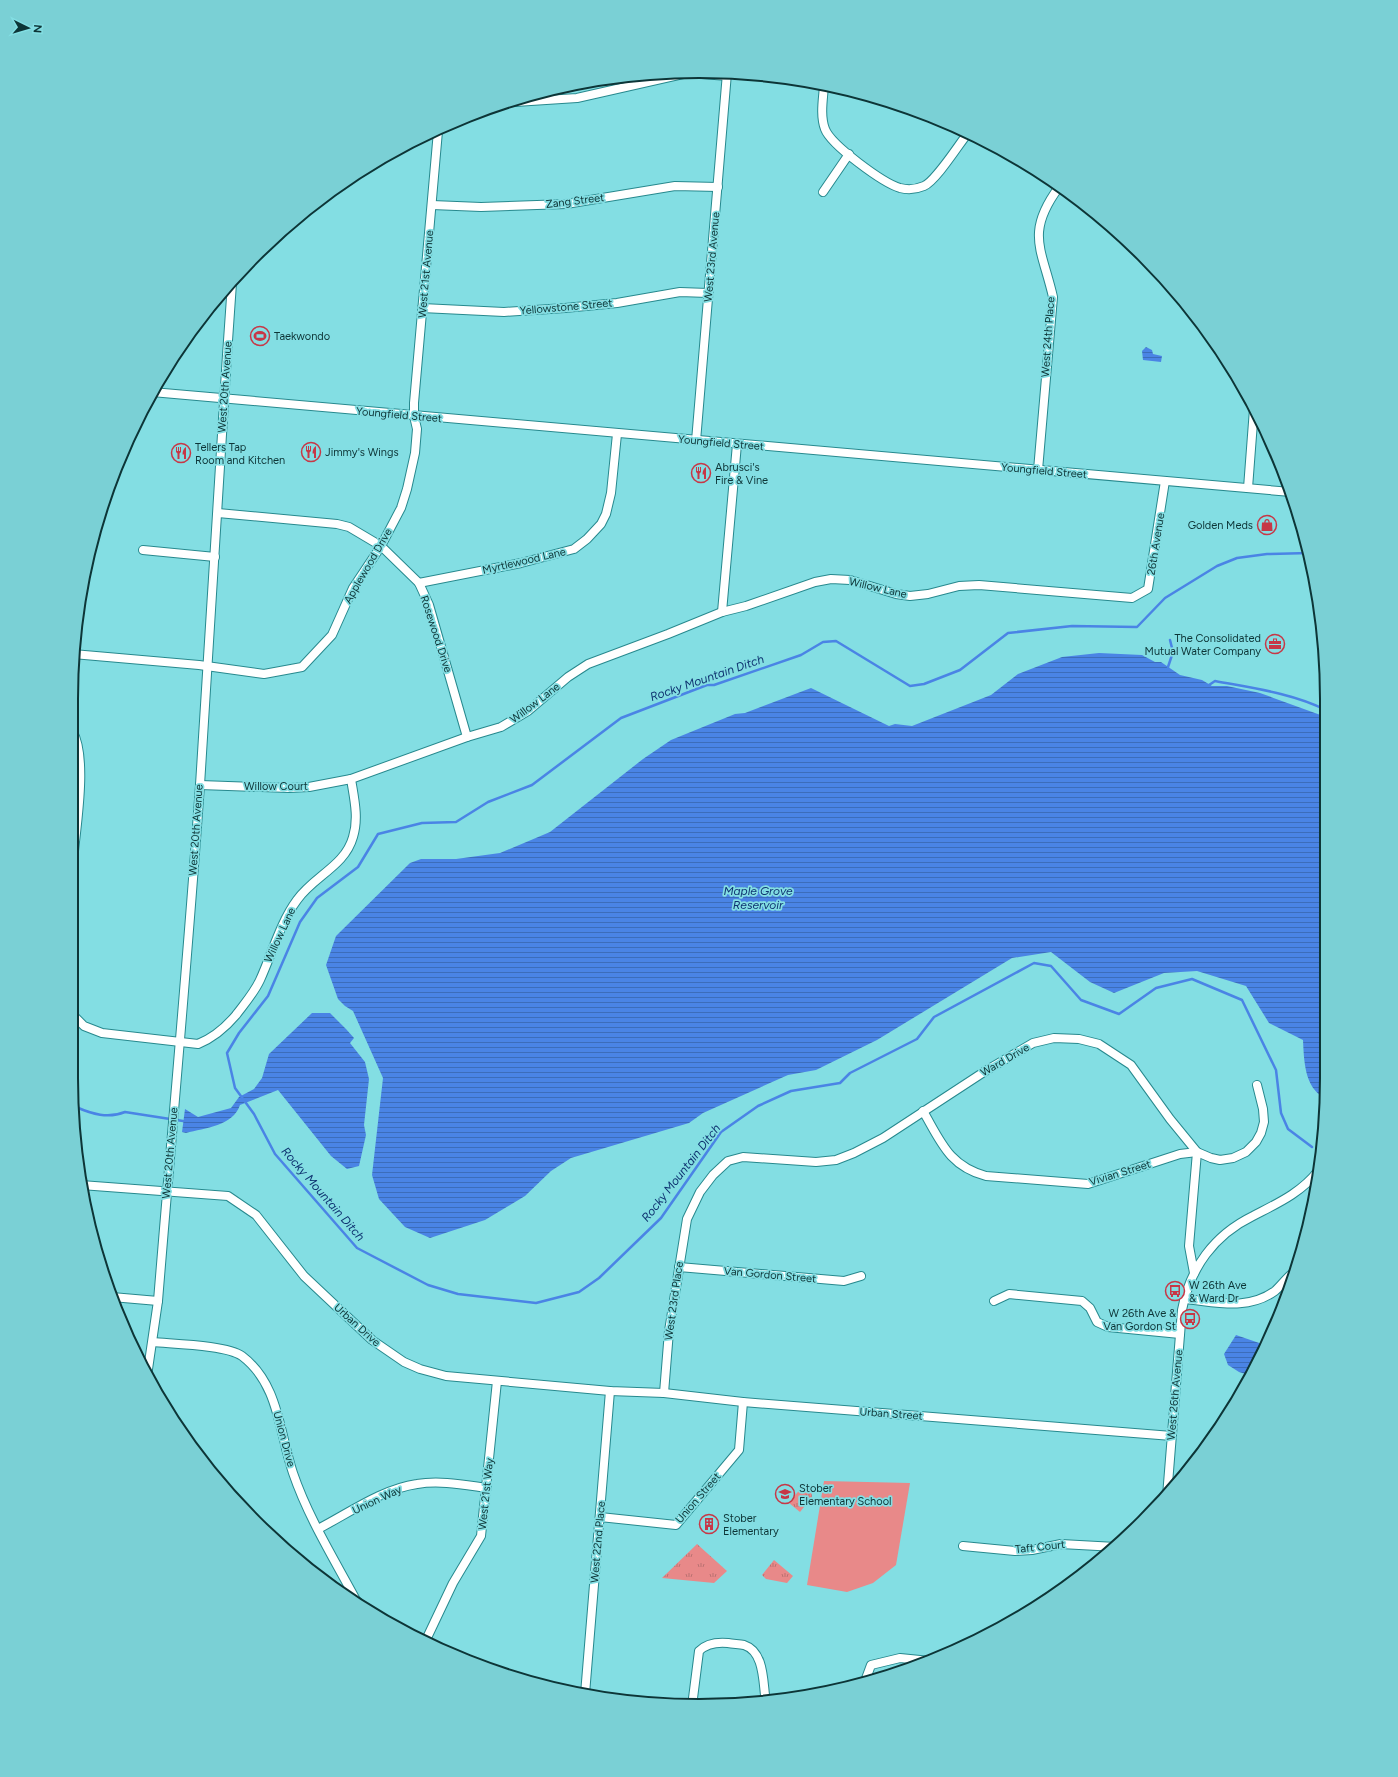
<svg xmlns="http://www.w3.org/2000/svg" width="1398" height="1777" viewBox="0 0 1398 1777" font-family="Figtree,sans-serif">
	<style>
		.green { fill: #e88989 }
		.park { fill: url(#park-tufts) }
		.water { fill: url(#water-rules) }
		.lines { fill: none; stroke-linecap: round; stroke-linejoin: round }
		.stream { stroke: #4a84e5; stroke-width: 2.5 }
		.minor-casing { stroke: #27898e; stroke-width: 10 }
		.minor { stroke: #fff; stroke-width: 8 }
		.labels { text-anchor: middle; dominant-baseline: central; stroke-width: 3.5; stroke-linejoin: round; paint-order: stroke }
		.street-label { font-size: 11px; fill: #0d3537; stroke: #83dee3 }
		.poi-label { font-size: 11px; fill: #0d3537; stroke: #83dee3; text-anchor: start }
		.water-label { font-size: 12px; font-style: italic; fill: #0f3471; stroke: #83dee3 }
		.rim { fill: none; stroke: #0d3537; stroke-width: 2 }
	</style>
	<defs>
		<pattern id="park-tufts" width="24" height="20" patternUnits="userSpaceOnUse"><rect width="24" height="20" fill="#e88989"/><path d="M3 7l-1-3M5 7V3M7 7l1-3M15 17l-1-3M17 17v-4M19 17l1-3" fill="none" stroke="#ba7171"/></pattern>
		<pattern id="water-rules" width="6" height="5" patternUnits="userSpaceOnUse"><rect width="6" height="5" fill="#4a84e5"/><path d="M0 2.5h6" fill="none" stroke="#3c6dba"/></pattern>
	</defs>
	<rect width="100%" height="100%" fill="#83dee3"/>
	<path class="green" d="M824,1481L910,1483L896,1565L873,1583L847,1592L807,1585Z"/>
	<g class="park">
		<path d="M805,1483L811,1488L812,1497L800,1512L789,1503Z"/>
		<path d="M697,1544L727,1571L714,1583L662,1578Z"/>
		<path d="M774,1560L793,1576L787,1583L766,1579L762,1575Z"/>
	</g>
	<g class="water">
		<path d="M1146,347L1152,350L1153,354L1162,356L1161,362L1143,360L1142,351Z"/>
		<path d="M1099,653L1142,655L1155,662H1161L1180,675L1202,680L1212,686H1227L1260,693L1326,717L1327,1078L1325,1098C1304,1088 1304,1059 1303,1040L1269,1023L1246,986L1197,971L1164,973L1114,993L1090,982L1051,952L1012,958L877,1040L816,1070L788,1075L703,1113L689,1123L571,1158L551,1171L525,1196L485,1220L430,1238L405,1227L379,1199L372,1175L383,1078L353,1011L345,1006L338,999L326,965L336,936L410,863L421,859H456L500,853L550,832L643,759L671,740L735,714L745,713L811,688L889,726L895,724L912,726L991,695L1018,674L1062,657Z"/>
		<path d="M312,1013H330L346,1029L354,1038L350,1043L365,1062L369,1079L364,1125L366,1135L359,1166L347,1169L331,1156L278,1090L240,1105C233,1126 205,1128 186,1133L182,1132L185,1109L198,1117L231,1108L239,1097L254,1089L262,1078L269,1054Z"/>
		<path d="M1236,1335L1265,1345L1249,1375L1239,1372L1228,1365L1224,1354Z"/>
	</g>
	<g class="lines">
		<g class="stream">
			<path d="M1309,553L1267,554L1237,558L1217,566L1165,598L1137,627L1072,626L1008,633L960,670L924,684L910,686L836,641L823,642L801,655L714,685H707L621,718L532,785L488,802L456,822L422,823L378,834L358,867L317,898L300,922L268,996L239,1033L227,1053L235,1088L254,1114L275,1154L357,1248L428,1285L458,1294L536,1303L579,1292L599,1278L661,1218L721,1132L758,1106L791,1091L840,1083L850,1073L917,1039L934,1017L1034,963L1051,966L1081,1000L1119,1014L1156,988L1192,979L1242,1000L1276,1070L1281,1113L1288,1129L1312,1147"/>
			<path d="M1168,667L1173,652L1170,640"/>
			<path d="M1209,685L1215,681C1252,688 1292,693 1326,710"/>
			<path d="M76,1107C92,1114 108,1119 125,1112L183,1121"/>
		</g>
		<defs>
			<g id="minor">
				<path d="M824,86C823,99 820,116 825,129C831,145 883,183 900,188C908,190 917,189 924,186C936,181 959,144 968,133"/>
				<path d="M502,103L577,98L683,74H702L727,76"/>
				<path d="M823,192L849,154"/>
				<path d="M432,205L481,207L566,204L675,186L718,187"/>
				<path d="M422,308L504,312L565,308L617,303L680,292L708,293"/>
				<path d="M152,392L1291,492"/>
				<path d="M696,441L727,73"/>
				<path d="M1038,470L1053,297C1042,249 1025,233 1059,187"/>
				<path d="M1248,488L1254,409"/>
				<path d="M218,513L337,524L349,527L381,546L419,583L429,605L467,737"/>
				<path d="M143,550L215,557"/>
				<path d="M419,583L521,563L574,549L587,539L601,524L606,514L611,493L617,434"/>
				<path d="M722,612L737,444"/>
				<path d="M73,654L199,665L264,674L302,667L332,635L353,588L381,546L401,508L407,489L415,453L417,429L414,416V403L438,131"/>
				<path d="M73,732C87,758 77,821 74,851"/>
				<path d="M200,785L289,788L309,787L351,779L467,737L501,727L528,711L568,677L588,664L668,634L722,612L746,606L815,582L831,579L850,580L896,594L910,596L928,594L959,586L979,585L1132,598L1148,589L1165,481"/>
				<path d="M75,1017L84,1026L102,1033L198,1044C213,1038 225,1028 236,1015C245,1003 254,993 260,980C272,954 280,923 297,900C314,876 345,866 353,837C359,818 354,798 351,779"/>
				<path d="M923,1111C941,1142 949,1166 986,1176L1088,1184L1180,1154L1197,1152L1211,1158L1220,1160L1233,1158L1246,1152L1256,1142L1261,1133L1264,1122L1263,1109L1257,1085"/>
				<path d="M81,1185L228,1196L256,1215L304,1276L372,1340L404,1362L420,1369L446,1376L610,1391L664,1393L743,1402L1172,1436"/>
				<path d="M679,1267L844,1281L861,1276"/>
				<path d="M112,1297L158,1301"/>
				<path d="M1184,1299C1217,1302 1247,1311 1275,1291C1281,1286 1286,1278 1293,1273"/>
				<path d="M994,1301L1009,1294L1082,1301L1090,1308L1097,1322L1108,1327L1180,1334"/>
				<path d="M153,1342C173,1344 227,1345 242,1356C279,1384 279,1432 293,1473C308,1517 334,1559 356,1600L362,1606"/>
				<path d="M147,1376L158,1301C172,1129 188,957 200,785C211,617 220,450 232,283"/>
				<path d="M664,1393L669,1331L687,1219L700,1192L713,1175L728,1161L743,1157L816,1162L836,1160L854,1153L883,1138L987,1070L1033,1043L1054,1038L1079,1039L1099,1044L1131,1065L1170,1119L1197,1152L1189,1246L1194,1273"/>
				<path d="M1167,1496L1182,1310C1190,1268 1214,1235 1253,1216C1276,1204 1301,1193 1318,1171"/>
				<path d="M600,1517L676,1525L739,1450L743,1402"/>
				<path d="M318,1529C349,1513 382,1489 417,1484C440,1480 465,1485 487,1488"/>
				<path d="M963,1546L1015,1551L1032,1550L1061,1544L1116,1547"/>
				<path d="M425,1642L453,1583L481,1536L497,1381"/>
				<path d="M864,1684L871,1665L900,1658L930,1661"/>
				<path d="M585,1694L610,1391"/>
				<path d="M692,1706L699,1651C707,1643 717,1642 728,1643C733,1644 739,1644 744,1645C763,1651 763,1678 765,1695"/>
			</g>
		</defs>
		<use href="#minor" class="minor-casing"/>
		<use href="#minor" class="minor"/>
	</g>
	<defs>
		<symbol id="stadium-ring" viewBox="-11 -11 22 22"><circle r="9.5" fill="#83dee3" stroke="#c73746" stroke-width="1.5"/><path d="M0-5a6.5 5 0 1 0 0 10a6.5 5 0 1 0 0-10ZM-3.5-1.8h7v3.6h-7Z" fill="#c73746"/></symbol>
		<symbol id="restaurant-ring" viewBox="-11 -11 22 22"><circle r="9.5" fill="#83dee3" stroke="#c73746" stroke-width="1.5"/><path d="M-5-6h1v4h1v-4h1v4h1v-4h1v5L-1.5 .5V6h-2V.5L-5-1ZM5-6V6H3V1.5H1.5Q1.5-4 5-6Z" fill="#c73746"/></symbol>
		<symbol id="shop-ring" viewBox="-11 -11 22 22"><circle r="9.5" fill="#83dee3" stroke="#c73746" stroke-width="1.5"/><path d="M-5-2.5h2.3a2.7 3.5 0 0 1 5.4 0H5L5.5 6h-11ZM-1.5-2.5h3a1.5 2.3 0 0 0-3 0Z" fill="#c73746"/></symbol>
		<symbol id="office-ring" viewBox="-11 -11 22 22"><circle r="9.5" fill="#83dee3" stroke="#c73746" stroke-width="1.5"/><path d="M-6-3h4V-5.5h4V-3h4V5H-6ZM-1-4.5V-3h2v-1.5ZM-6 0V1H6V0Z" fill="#c73746"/></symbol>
		<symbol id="bus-ring" viewBox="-11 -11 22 22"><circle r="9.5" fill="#83dee3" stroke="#c73746" stroke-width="1.5"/><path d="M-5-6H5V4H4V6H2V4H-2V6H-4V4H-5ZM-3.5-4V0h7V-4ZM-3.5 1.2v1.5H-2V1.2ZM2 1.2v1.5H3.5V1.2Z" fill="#c73746"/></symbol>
		<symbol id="school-ring" viewBox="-11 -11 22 22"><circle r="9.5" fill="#83dee3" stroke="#c73746" stroke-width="1.5"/><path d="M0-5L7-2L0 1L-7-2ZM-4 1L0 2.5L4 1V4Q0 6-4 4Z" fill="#c73746"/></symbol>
		<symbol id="building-ring" viewBox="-11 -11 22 22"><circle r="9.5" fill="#83dee3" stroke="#c73746" stroke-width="1.5"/><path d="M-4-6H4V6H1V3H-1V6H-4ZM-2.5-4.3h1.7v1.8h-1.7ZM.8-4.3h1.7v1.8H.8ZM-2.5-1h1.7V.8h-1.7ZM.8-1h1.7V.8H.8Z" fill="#c73746"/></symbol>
	</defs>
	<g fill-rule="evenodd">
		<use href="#stadium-ring" x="249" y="325" width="22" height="22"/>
		<use href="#restaurant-ring" x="300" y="441" width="22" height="22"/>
		<use href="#restaurant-ring" x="170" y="442" width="22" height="22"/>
		<use href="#restaurant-ring" x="690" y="462" width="22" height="22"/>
		<use href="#shop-ring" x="1256" y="514" width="22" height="22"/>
		<use href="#office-ring" x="1264" y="633" width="22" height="22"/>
		<use href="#bus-ring" x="1164" y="1280" width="22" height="22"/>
		<use href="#bus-ring" x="1179" y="1308" width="22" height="22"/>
		<use href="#school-ring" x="774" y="1483" width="22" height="22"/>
		<use href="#building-ring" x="698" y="1513" width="22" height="22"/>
	</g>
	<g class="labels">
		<g class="street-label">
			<text transform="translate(575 201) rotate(-7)">Zang Street</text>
			<text transform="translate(712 257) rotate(-85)">West 23rd Avenue</text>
			<text transform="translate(426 274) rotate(-85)">West 21st Avenue</text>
			<text transform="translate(566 307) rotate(-5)">Yellowstone Street</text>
			<text transform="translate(1048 337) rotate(-86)">West 24th Place</text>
			<text transform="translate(225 387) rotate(-86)">West 20th Avenue</text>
			<text transform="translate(399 415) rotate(5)">Youngfield Street</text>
			<text transform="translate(721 443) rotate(5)">Youngfield Street</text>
			<text transform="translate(1044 471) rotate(5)">Youngfield Street</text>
			<text transform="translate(1156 544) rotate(-81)">26th Avenue</text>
			<text transform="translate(524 561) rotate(-13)">Myrtlewood Lane</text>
			<text transform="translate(368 566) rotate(-60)">Applewood Drive</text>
			<text transform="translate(878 588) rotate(13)">Willow Lane</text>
			<text transform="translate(436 634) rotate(72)">Rosewood Drive</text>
			<text transform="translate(535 703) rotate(-37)">Willow Lane</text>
			<text x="276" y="786">Willow Court</text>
			<text transform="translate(196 830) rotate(-86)">West 20th Avenue</text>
			<text transform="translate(280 935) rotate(-65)">Willow Lane</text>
			<text transform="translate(1005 1060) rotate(-30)">Ward Drive</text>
			<text transform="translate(170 1153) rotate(-85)">West 20th Avenue</text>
			<text transform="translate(1120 1173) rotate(-17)">Vivian Street</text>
			<text transform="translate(770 1275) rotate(5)">Van Gordon Street</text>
			<text transform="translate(674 1301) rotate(-82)">West 23rd Place</text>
			<text transform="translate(357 1325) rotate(42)">Urban Drive</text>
			<text transform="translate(1175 1395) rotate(-85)">West 26th Avenue</text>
			<text transform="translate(891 1414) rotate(4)">Urban Street</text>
			<text transform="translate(284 1439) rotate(75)">Union Drive</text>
			<text transform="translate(486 1494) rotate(-84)">West 21st Way</text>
			<text transform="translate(698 1498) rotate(-49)">Union Street</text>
			<text transform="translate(377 1500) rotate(-25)">Union Way</text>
			<text transform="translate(598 1542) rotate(-85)">West 22nd Place</text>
			<text transform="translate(1040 1547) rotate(-6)">Taft Court</text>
		</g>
		<g class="poi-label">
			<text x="274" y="336">Taekwondo</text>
			<text x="195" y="447">Tellers Tap<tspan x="195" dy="13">Room and Kitchen</tspan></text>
			<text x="325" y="452">Jimmy's Wings</text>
			<text x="715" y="467">Abrusci's<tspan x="715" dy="13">Fire &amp; Vine</tspan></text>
			<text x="1253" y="525" text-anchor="end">Golden Meds</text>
			<text x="1261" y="638" text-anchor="end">The Consolidated<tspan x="1261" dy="13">Mutual Water Company</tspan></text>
			<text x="1189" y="1285">W 26th Ave<tspan x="1189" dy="13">&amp; Ward Dr</tspan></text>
			<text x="1176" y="1313" text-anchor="end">W 26th Ave &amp;<tspan x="1176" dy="13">Van Gordon St</tspan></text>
			<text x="799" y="1488">Stober<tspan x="799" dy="13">Elementary School</tspan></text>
			<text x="723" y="1518">Stober<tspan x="723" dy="13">Elementary</tspan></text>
		</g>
		<g class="water-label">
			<text transform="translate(707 678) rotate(-19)">Rocky Mountain Ditch</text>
			<text x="758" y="891">Maple Grove<tspan x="758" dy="14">Reservoir</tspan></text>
			<text transform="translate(681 1173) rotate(-52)">Rocky Mountain Ditch</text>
			<text transform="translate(323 1194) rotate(49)">Rocky Mountain Ditch</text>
		</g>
	</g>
	<path d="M0 0H1398V1777H0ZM699 78H699A621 621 0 0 1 1320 699V1078A621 621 0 0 1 699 1699H699A621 621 0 0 1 78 1078V699A621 621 0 0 1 699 78Z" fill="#7ad0d5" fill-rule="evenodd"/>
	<path class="rim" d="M699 78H699A621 621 0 0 1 1320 699V1078A621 621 0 0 1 699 1699H699A621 621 0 0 1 78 1078V699A621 621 0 0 1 699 78Z"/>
	<g transform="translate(28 28) rotate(95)" stroke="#83dee3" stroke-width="3" paint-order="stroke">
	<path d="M0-3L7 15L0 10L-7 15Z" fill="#0d3537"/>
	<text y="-6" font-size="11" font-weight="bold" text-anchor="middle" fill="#0d3537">N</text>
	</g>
</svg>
